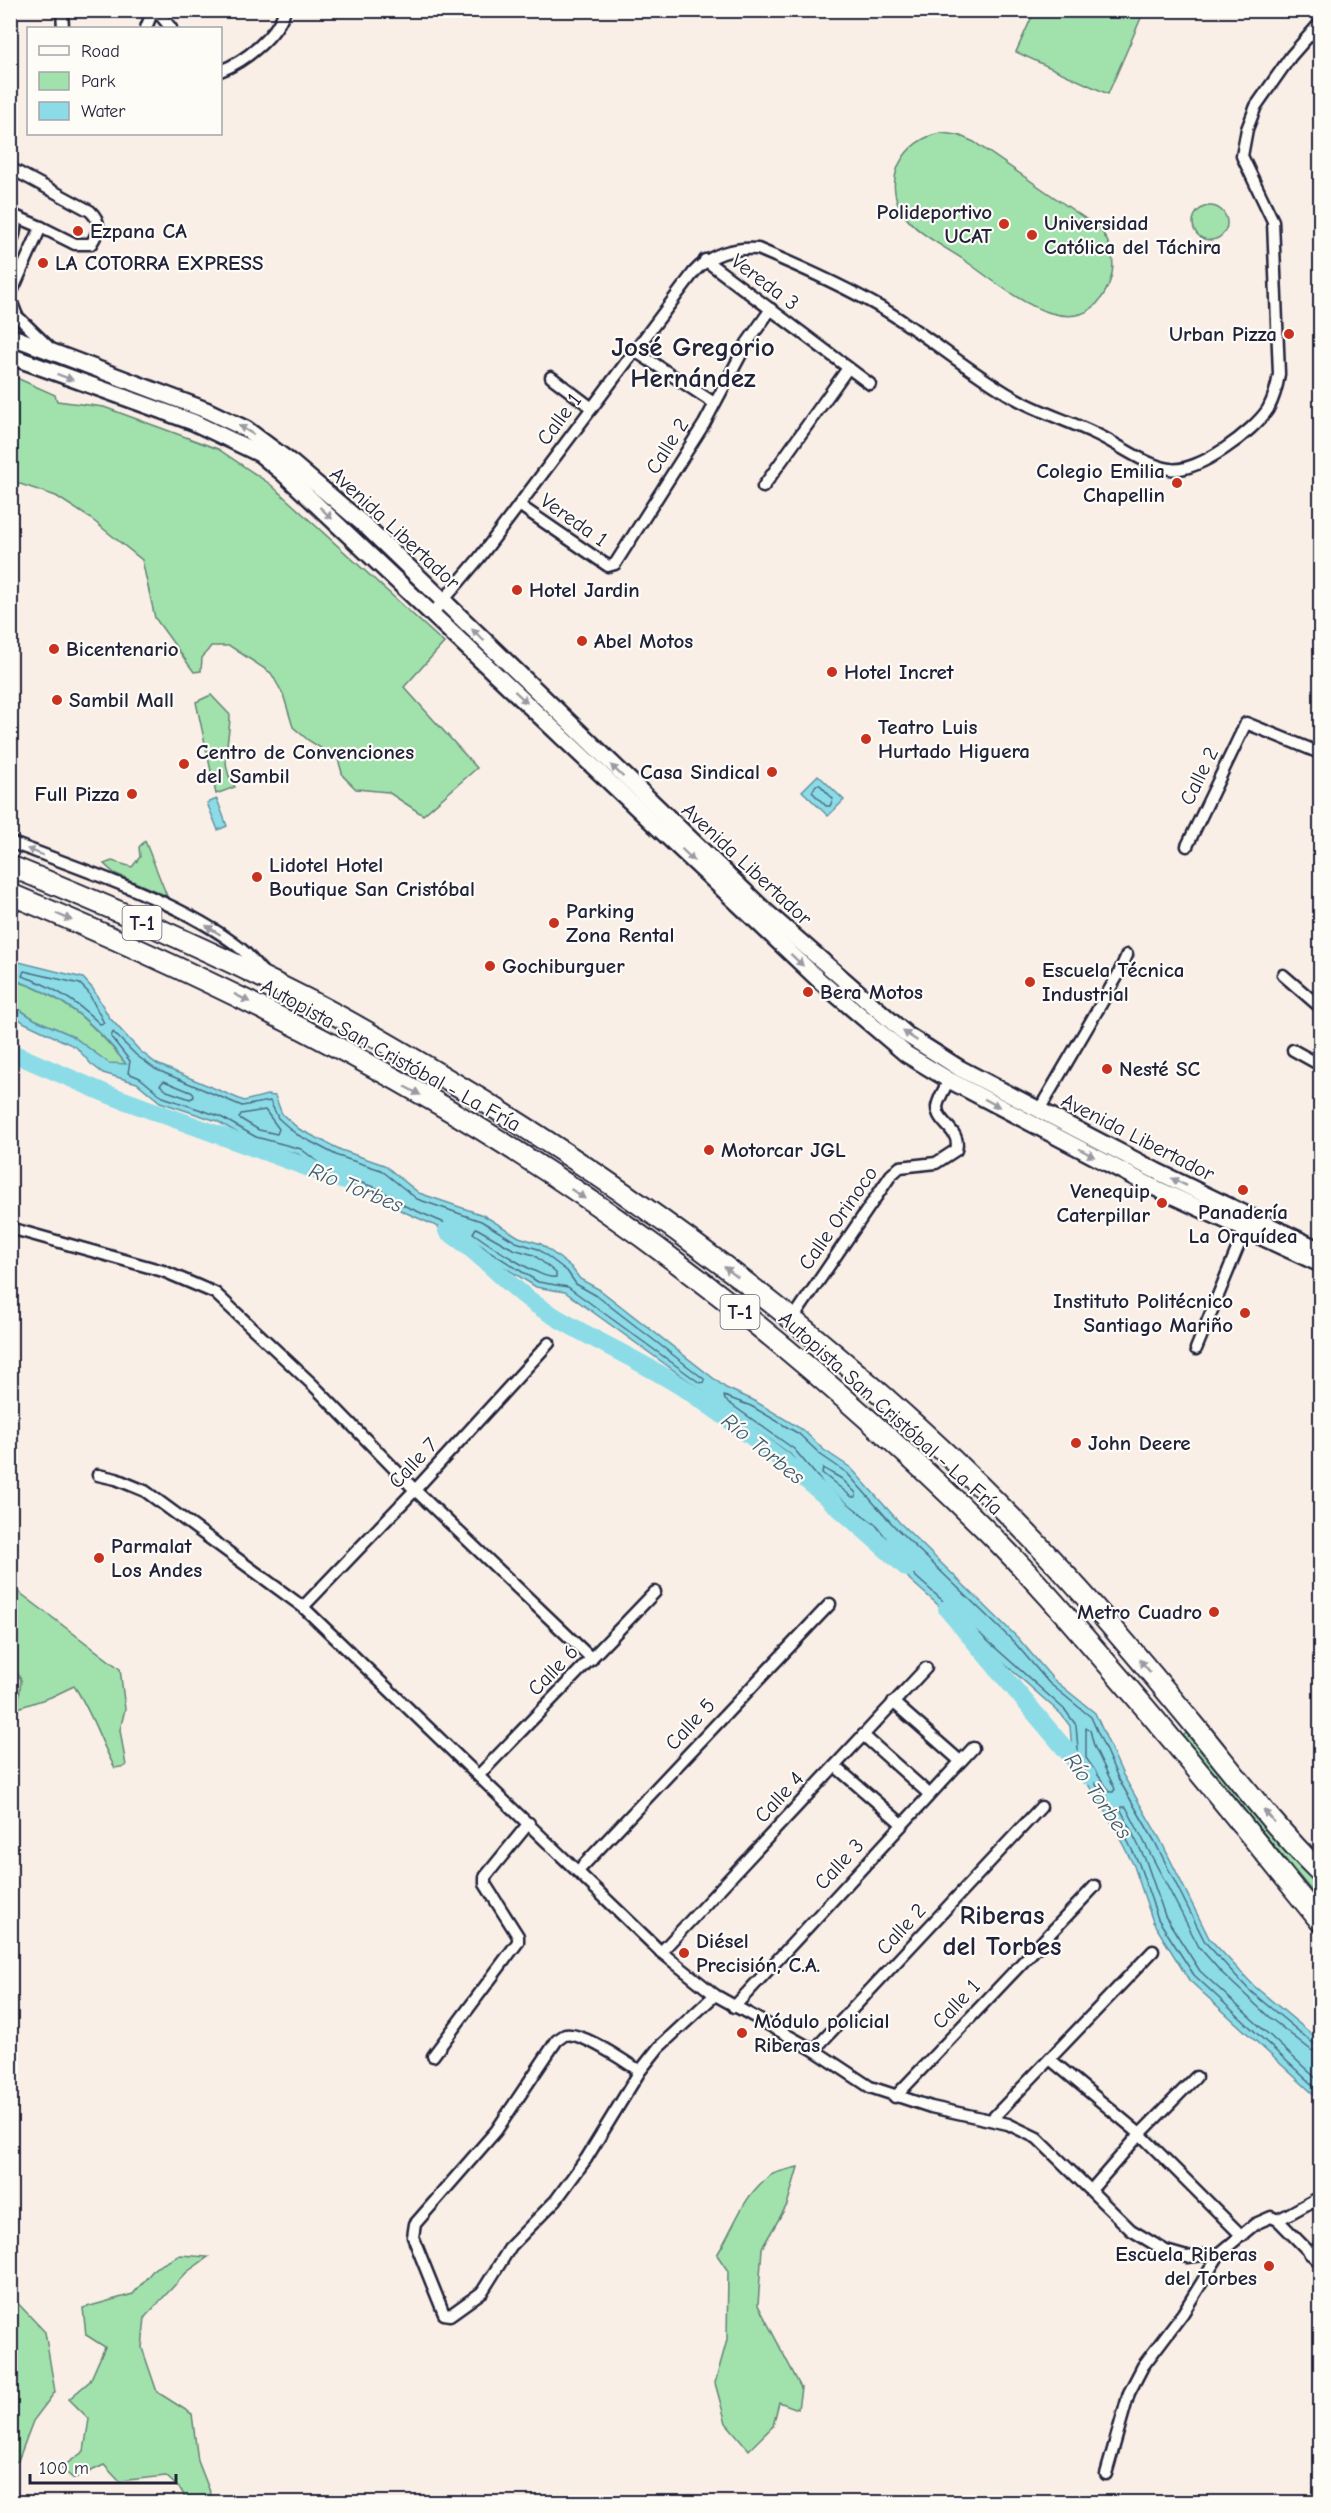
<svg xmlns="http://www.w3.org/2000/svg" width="1331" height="2513" viewBox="0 0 1331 2513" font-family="'Comic Neue',sans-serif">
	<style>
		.green { fill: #a1e2ac; stroke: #628274; stroke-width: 1.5 }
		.water { fill: #8cdce8; stroke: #6292a3; stroke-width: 1.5 }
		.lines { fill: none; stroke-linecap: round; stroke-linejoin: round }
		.shore { stroke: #4c6c80; stroke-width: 1.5 }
		.river { stroke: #8cdce8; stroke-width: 18 }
		.street-casing { stroke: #22223b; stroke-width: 15 }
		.secondary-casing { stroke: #22223b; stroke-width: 20 }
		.highway-casing { stroke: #22223b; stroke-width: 24 }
		.street { stroke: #fdfcf7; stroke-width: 10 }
		.secondary { stroke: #fdfcf7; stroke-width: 15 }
		.highway { stroke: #fdfcf7; stroke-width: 20 }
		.oneway { fill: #9a9aa2 }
		.poi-dot { fill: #c8321e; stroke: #fdfcf7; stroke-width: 2 }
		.labels { text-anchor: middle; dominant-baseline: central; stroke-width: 4.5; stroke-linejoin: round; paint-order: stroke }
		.shield { fill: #fdfcf7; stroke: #646373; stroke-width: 1.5 }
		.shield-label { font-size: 20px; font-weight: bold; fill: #22223b }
		.poi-label { font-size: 21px; font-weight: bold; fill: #22223b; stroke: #fdfcf7; text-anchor: start }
		.street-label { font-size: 21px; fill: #22223b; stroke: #fdfcf7 }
		.water-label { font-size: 22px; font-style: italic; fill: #425a6f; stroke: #fdfcf7 }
		.district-label { font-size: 27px; font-weight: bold; fill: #22223b; stroke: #fdfcf7 }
	</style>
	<rect width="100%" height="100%" fill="#faefe6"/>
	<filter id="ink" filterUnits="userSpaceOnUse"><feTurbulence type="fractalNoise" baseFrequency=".0167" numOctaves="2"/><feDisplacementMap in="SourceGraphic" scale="12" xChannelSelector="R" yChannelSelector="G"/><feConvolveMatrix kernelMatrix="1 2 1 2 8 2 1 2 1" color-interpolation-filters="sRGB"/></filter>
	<g filter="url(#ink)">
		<g class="green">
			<path d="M1035,10L1144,11L1108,94L1016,52Z"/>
			<path d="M941,133L958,135L974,142L1099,228C1112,244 1117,264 1109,284C1079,357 1001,285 964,260C945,247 915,233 903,213C881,180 904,139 941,133Z"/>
			<circle cx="1210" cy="223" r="17"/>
			<path d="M10,375L55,395L57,401L104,407L218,449L270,484L444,643L404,687L477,768L423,815L388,792L356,789L343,776L338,759L308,740L293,727L283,694L271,673L230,646H211L202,658L201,671L194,672L155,618L142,560L90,518L56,496L11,481Z"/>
			<path d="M211,695L230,715C230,742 218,763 235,787L216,794L196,702Z"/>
			<path d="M145,841L167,896L114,873L104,864L112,861L132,867L140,857L139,847Z"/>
			<path d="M10,979C62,994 93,1023 126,1064H109L71,1035L34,1019L11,1004Z"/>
			<path d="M11,1586L120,1669L125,1709L120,1730L126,1766L115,1768C100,1741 92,1712 74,1686L51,1697L18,1708L21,1680L11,1661Z"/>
			<path d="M1187,1732L1320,1886V1901L1183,1736Z"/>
			<path d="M798,2167L787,2205L762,2248L758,2305L801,2388L798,2409L779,2402L773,2426L749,2450L726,2423L715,2383L727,2340L728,2271L717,2255C734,2228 743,2194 771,2175C778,2171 790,2169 798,2167Z"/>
			<path d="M180,2255L208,2257L187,2272L145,2317L142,2348L157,2392L192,2414L198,2461L214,2502H188L181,2490L166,2476L119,2481L104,2465L74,2479L61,2468L84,2451L89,2419L69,2399L90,2381L105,2347L86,2335L83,2308L133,2294L155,2268Z"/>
			<path d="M10,2295L45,2332L55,2392L33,2421L18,2461L11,2463Z"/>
		</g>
		<g class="water">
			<path d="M818,775L844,800L828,816L802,791Z"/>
			<path d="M217,799L227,826L218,830L207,803Z"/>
			<path d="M11,960L83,978L93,989L109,1017L140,1051L157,1064L244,1101L267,1095L275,1096L282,1114L299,1129L341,1150L384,1165L419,1193L483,1215L519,1237L541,1244L571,1267L580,1279L600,1290L726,1388L753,1400L803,1430L824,1450L851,1468L900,1523L1018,1638L1053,1679L1095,1713L1123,1775L1160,1839L1209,1938L1254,1986L1320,2041V2100L1189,1980L1153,1922L1134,1866L1103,1806L1073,1763L1070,1726L1061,1714L910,1580L871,1529L822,1492L790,1454L565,1292L536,1287L443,1229L402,1211L377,1195L329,1177L298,1154L255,1143L217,1121L160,1102L137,1083L103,1073L91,1064L76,1047L23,1022L11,1012V1004L34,1019L71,1035L109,1063L126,1064C97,1024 59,993 11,979Z"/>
		</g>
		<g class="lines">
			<g class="shore">
				<path d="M816,785H820L833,799L830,806H826L812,792Z"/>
				<path d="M24,971L80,984L88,992L104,1023L100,1024C78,1003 51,985 22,976Z"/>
				<path d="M113,1032L136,1055L155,1069L242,1106L270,1101L278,1118L296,1134L338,1156L381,1170L417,1199L481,1221L516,1242L538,1249L567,1271L576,1284L597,1296L704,1379V1382L700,1383L568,1287L538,1282L447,1224L405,1206L379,1189L331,1172L301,1149L256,1137L219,1116L163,1097L140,1078L128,1073L130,1061L111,1037Z"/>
				<path d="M164,1081L193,1093L194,1097L190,1099L167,1091L160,1085Z"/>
				<path d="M265,1110L279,1129L277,1134L259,1130L239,1118L241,1114Z"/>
				<path d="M476,1228L513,1249L534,1255L556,1273V1277C542,1281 487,1243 473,1233Z"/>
				<path d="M823,1468L842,1479L856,1493V1497H852L822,1473Z"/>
				<path d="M1086,1728L1090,1730L1094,1746L1115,1789L1113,1792H1110L1086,1758Z"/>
				<path d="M1320,2045L1314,2044L1249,1990L1205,1942L1155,1842L1118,1778L1091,1717L1049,1683L1014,1642L895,1527L847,1473L821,1455L799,1434L751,1406L724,1396L725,1400L794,1449L826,1487L876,1525L915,1576L1065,1710L1076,1725L1079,1761L1109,1803L1139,1864L1158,1919L1194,1975L1320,2092"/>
				<path d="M1320,2053L1311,2050L1270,2018L1221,1972L1199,1947L1126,1807H1122L1121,1810L1146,1861L1165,1916L1200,1971L1320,2082"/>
			</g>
			<g class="river">
				<path d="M10,1052L107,1094L342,1180"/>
				<path d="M447,1231C481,1252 505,1284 538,1306C586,1338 640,1359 688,1391C764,1441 839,1507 907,1568"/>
				<path d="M947,1609L1088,1776"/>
			</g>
			<defs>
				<g id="street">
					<path d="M62,10L63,28"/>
					<path d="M156,10L171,28"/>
					<path d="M146,28L153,10"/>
					<path d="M220,71C244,62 277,36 285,10"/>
					<path d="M10,168L90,211C102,222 99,232 91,244H75L41,227L10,296"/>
					<path d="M10,208C18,220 16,233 10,245"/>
					<path d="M15,216L41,227"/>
					<path d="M705,260L870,384"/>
					<path d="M10,298L17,316L52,350"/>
					<path d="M635,351L714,403"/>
					<path d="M551,377L592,408"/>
					<path d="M763,487L848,368"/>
					<path d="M519,505L608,566L615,564L704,424L747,343L771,309"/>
					<path d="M432,614L480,557L694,272C710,254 734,247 758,249C801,267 844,286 885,310C929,337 968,371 1013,397C1039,412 1069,421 1096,434C1120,445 1144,465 1170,469C1197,474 1254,431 1268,409C1274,398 1277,387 1279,374L1273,221L1242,156L1247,129L1256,106L1291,56L1320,23"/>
					<path d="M10,842C80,869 183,902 240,948C248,954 255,964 262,971"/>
					<path d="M1187,846L1246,723L1320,753"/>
					<path d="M1283,975L1320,1007"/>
					<path d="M1293,1050L1320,1065"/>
					<path d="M1039,1110L1118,975L1127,955"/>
					<path d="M10,1228L163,1271L215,1293L313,1385L415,1490L592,1659"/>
					<path d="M792,1320L891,1175L900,1167L936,1163L956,1150C962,1130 937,1124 937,1107C938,1099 945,1088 949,1080"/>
					<path d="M1196,1349L1247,1225"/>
					<path d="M98,1475L116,1479L145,1491L303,1607L661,1952L715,1995L814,2050L870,2087L931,2107L1008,2124L1037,2138L1131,2230L1166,2251L1187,2257L1220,2253L1255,2224L1271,2217L1278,2220L1320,2263"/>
					<path d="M303,1607L415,1490L549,1343"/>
					<path d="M893,1702L960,1761"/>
					<path d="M863,1735L929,1794"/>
					<path d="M835,1766L902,1824"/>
					<path d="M479,1775L655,1592"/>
					<path d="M578,1871L830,1604"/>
					<path d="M661,1952L926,1668"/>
					<path d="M734,2007L973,1748"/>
					<path d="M814,2050L1041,1807"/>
					<path d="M433,2056L518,1942V1936L485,1884V1877L529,1823"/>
					<path d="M1051,2060L1140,2134L1242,2236"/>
					<path d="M640,2071C625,2062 582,2031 565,2035C562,2036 560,2039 557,2040L496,2131L415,2224L413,2237L444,2314L450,2315L482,2292L511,2246L556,2200L586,2159L640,2071L659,2047L715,1995"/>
					<path d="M895,2097L1095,1886"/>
					<path d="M992,2119L1153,1951"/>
					<path d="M1092,2189L1140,2134L1196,2077"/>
					<path d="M1278,2220L1320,2197"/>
					<path d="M1310,2254L1320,2247"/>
					<path d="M1106,2474L1129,2393L1143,2366L1183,2313L1220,2253"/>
				</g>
				<g id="secondary">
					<path d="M10,336L206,410L246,429L293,464L369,529L764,910L907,1035L959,1068L1156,1171L1320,1250"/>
					<path d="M10,356L193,422L260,454L283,473L820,981L906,1054L949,1080L1149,1185L1320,1264"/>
				</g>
				<g id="highway">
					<path d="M10,866C111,907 212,951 310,1001C367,1030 422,1064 477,1097C670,1216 852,1356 1011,1517C1078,1585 1139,1658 1200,1732C1239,1780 1276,1829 1320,1872"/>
					<path d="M10,894C159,956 305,1025 444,1107C643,1224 826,1372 990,1534C1030,1574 1067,1617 1104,1660C1178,1745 1249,1833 1320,1921"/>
				</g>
			</defs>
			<use href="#street" class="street-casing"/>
			<use href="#secondary" class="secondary-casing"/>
			<use href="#highway" class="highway-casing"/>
			<use href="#street" class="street"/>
			<use href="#secondary" class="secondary"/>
			<use href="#highway" class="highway"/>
		</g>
		<defs><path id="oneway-solid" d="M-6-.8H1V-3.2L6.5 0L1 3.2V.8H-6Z" transform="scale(1.5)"/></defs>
		<g class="oneway">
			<use href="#oneway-solid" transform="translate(65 377) rotate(20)"/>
			<use href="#oneway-solid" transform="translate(246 430) rotate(-149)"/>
			<use href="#oneway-solid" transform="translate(326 513) rotate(43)"/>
			<use href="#oneway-solid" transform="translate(478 635) rotate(-136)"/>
			<use href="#oneway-solid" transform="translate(521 697) rotate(43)"/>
			<use href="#oneway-solid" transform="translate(617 771) rotate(-136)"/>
			<use href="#oneway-solid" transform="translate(35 852) rotate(-158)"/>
			<use href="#oneway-solid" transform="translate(688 855) rotate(44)"/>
			<use href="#oneway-solid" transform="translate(64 917) rotate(23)"/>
			<use href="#oneway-solid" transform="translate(213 930) rotate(-148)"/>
			<use href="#oneway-solid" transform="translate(797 960) rotate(43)"/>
			<use href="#oneway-solid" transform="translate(242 998) rotate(27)"/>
			<use href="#oneway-solid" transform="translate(910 1036) rotate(-146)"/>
			<use href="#oneway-solid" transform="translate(413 1091) rotate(28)"/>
			<use href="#oneway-solid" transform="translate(992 1103) rotate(28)"/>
			<use href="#oneway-solid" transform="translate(1087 1153) rotate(28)"/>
			<use href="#oneway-solid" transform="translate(1179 1182) rotate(-154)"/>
			<use href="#oneway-solid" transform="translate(578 1194) rotate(34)"/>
			<use href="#oneway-solid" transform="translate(731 1272) rotate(-142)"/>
			<use href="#oneway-solid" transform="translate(1145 1666) rotate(-130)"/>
			<use href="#oneway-solid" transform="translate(1269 1816) rotate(-131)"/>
		</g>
	</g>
	<g class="poi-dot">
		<circle cx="1004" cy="224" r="6"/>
		<circle cx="78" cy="231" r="6"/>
		<circle cx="1032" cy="235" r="6"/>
		<circle cx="43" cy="263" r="6"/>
		<circle cx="1289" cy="334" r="6"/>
		<circle cx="1177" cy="483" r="6"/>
		<circle cx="517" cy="590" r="6"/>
		<circle cx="582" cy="641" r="6"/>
		<circle cx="54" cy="649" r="6"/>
		<circle cx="832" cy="672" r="6"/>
		<circle cx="57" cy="700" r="6"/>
		<circle cx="866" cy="739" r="6"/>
		<circle cx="184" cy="764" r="6"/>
		<circle cx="772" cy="772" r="6"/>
		<circle cx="132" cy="794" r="6"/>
		<circle cx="257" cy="877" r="6"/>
		<circle cx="554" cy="923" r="6"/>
		<circle cx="490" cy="966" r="6"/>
		<circle cx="1030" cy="982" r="6"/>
		<circle cx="808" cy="992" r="6"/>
		<circle cx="1107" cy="1069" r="6"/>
		<circle cx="709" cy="1150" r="6"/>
		<circle cx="1243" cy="1190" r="6"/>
		<circle cx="1162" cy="1203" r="6"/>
		<circle cx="1245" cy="1313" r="6"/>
		<circle cx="1076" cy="1443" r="6"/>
		<circle cx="99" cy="1558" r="6"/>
		<circle cx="1214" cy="1612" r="6"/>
		<circle cx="684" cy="1953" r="6"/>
		<circle cx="742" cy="2033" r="6"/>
		<circle cx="1269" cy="2266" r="6"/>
	</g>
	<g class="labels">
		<g class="shield">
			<rect x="122.5" y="906" width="39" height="34" rx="4.5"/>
			<rect x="720.5" y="1295" width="39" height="34" rx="4.5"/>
		</g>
		<g class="shield-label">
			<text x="142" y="923">T-1</text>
			<text x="740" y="1312">T-1</text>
		</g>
		<g class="poi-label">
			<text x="992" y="212" text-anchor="end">Polideportivo<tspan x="992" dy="24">UCAT</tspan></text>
			<text x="1044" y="223">Universidad<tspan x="1044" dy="24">Católica del Táchira</tspan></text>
			<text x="90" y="231">Ezpana CA</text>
			<text x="55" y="263">LA COTORRA EXPRESS</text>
			<text x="1277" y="334" text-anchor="end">Urban Pizza</text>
			<text x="1165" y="471" text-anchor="end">Colegio Emilia<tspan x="1165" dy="24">Chapellin</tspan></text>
			<text x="529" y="590">Hotel Jardin</text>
			<text x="594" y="641">Abel Motos</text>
			<text x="66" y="649">Bicentenario</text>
			<text x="844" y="672">Hotel Incret</text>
			<text x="69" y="700">Sambil Mall</text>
			<text x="878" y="727">Teatro Luis<tspan x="878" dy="24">Hurtado Higuera</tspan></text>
			<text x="196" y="752">Centro de Convenciones<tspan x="196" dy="24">del Sambil</tspan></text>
			<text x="760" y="772" text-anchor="end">Casa Sindical</text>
			<text x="120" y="794" text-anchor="end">Full Pizza</text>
			<text x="269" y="865">Lidotel Hotel<tspan x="269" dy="24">Boutique San Cristóbal</tspan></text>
			<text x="566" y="911">Parking<tspan x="566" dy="24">Zona Rental</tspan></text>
			<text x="502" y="966">Gochiburguer</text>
			<text x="1042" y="970">Escuela Técnica<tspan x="1042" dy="24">Industrial</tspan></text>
			<text x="820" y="992">Bera Motos</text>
			<text x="1119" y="1069">Nesté SC</text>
			<text x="721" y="1150">Motorcar JGL</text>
			<text x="1150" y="1191" text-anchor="end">Venequip<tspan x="1150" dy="24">Caterpillar</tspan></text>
			<text x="1243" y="1212" text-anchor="middle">Panadería<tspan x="1243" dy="24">La Orquídea</tspan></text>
			<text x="1233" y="1301" text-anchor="end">Instituto Politécnico<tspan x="1233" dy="24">Santiago Mariño</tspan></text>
			<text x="1088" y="1443">John Deere</text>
			<text x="111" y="1546">Parmalat<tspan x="111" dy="24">Los Andes</tspan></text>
			<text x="1202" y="1612" text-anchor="end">Metro Cuadro</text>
			<text x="696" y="1941">Diésel<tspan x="696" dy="24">Precisión, C.A.</tspan></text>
			<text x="754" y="2021">Módulo policial<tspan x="754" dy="24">Riberas</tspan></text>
			<text x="1257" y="2254" text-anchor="end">Escuela Riberas<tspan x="1257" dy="24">del Torbes</tspan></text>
		</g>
		<g class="street-label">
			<text transform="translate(765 282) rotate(37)">Vereda 3</text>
			<text transform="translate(559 419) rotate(-53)">Calle 1</text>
			<text transform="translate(667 446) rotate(-58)">Calle 2</text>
			<text transform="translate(574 520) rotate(35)">Vereda 1</text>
			<text transform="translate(395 528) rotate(43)">Avenida Libertador</text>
			<text transform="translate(1199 776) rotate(-64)">Calle 2</text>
			<text transform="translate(747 864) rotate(43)">Avenida Libertador</text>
			<text transform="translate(391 1055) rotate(29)">Autopista San Cristóbal - La Fría</text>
			<text transform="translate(1138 1137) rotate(27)">Avenida Libertador</text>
			<text transform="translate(838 1218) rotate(-55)">Calle Orinoco</text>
			<text transform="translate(891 1413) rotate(42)">Autopista San Cristóbal - La Fría</text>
			<text transform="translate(413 1463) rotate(-47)">Calle 7</text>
			<text transform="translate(553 1670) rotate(-46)">Calle 6</text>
			<text transform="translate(690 1724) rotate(-47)">Calle 5</text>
			<text transform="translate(779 1797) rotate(-47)">Calle 4</text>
			<text transform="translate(839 1864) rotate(-47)">Calle 3</text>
			<text transform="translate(901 1929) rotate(-47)">Calle 2</text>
			<text transform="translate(956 2004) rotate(-47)">Calle 1</text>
		</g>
		<g class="water-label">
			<text transform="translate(356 1188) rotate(22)">Río Torbes</text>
			<text transform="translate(763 1449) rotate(39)">Río Torbes</text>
			<text transform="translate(1098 1796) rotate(55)">Río Torbes</text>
		</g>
		<g class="district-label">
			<text x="693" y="347">José Gregorio<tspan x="693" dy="31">Hernández</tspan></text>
			<text x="1002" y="1915">Riberas<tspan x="1002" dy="31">del Torbes</tspan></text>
		</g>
	</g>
	<rect width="1331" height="2513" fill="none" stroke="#fdfcf7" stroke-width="36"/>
	<rect x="18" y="18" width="1295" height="2477" fill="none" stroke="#22223b" stroke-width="2" filter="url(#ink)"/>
	<rect x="27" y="27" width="195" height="108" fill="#fdfcf7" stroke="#a5a5ac" stroke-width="1.5"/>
	<rect x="39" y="46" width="30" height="9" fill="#fdfcf7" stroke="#a5a5ac" stroke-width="1.5"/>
	<text x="81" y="57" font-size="18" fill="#22223b">Road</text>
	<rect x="39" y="72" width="30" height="18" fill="#a1e2ac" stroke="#a5a5ac" stroke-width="1.5"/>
	<text x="81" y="87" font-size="18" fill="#22223b">Park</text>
	<rect x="39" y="102" width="30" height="18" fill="#8cdce8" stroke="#a5a5ac" stroke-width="1.5"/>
	<text x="81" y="117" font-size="18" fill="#22223b">Water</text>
	<path d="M30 2474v9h146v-9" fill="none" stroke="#22223b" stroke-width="3"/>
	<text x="39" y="2474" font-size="18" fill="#22223b" stroke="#fdfcf7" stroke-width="4.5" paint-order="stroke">100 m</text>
</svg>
